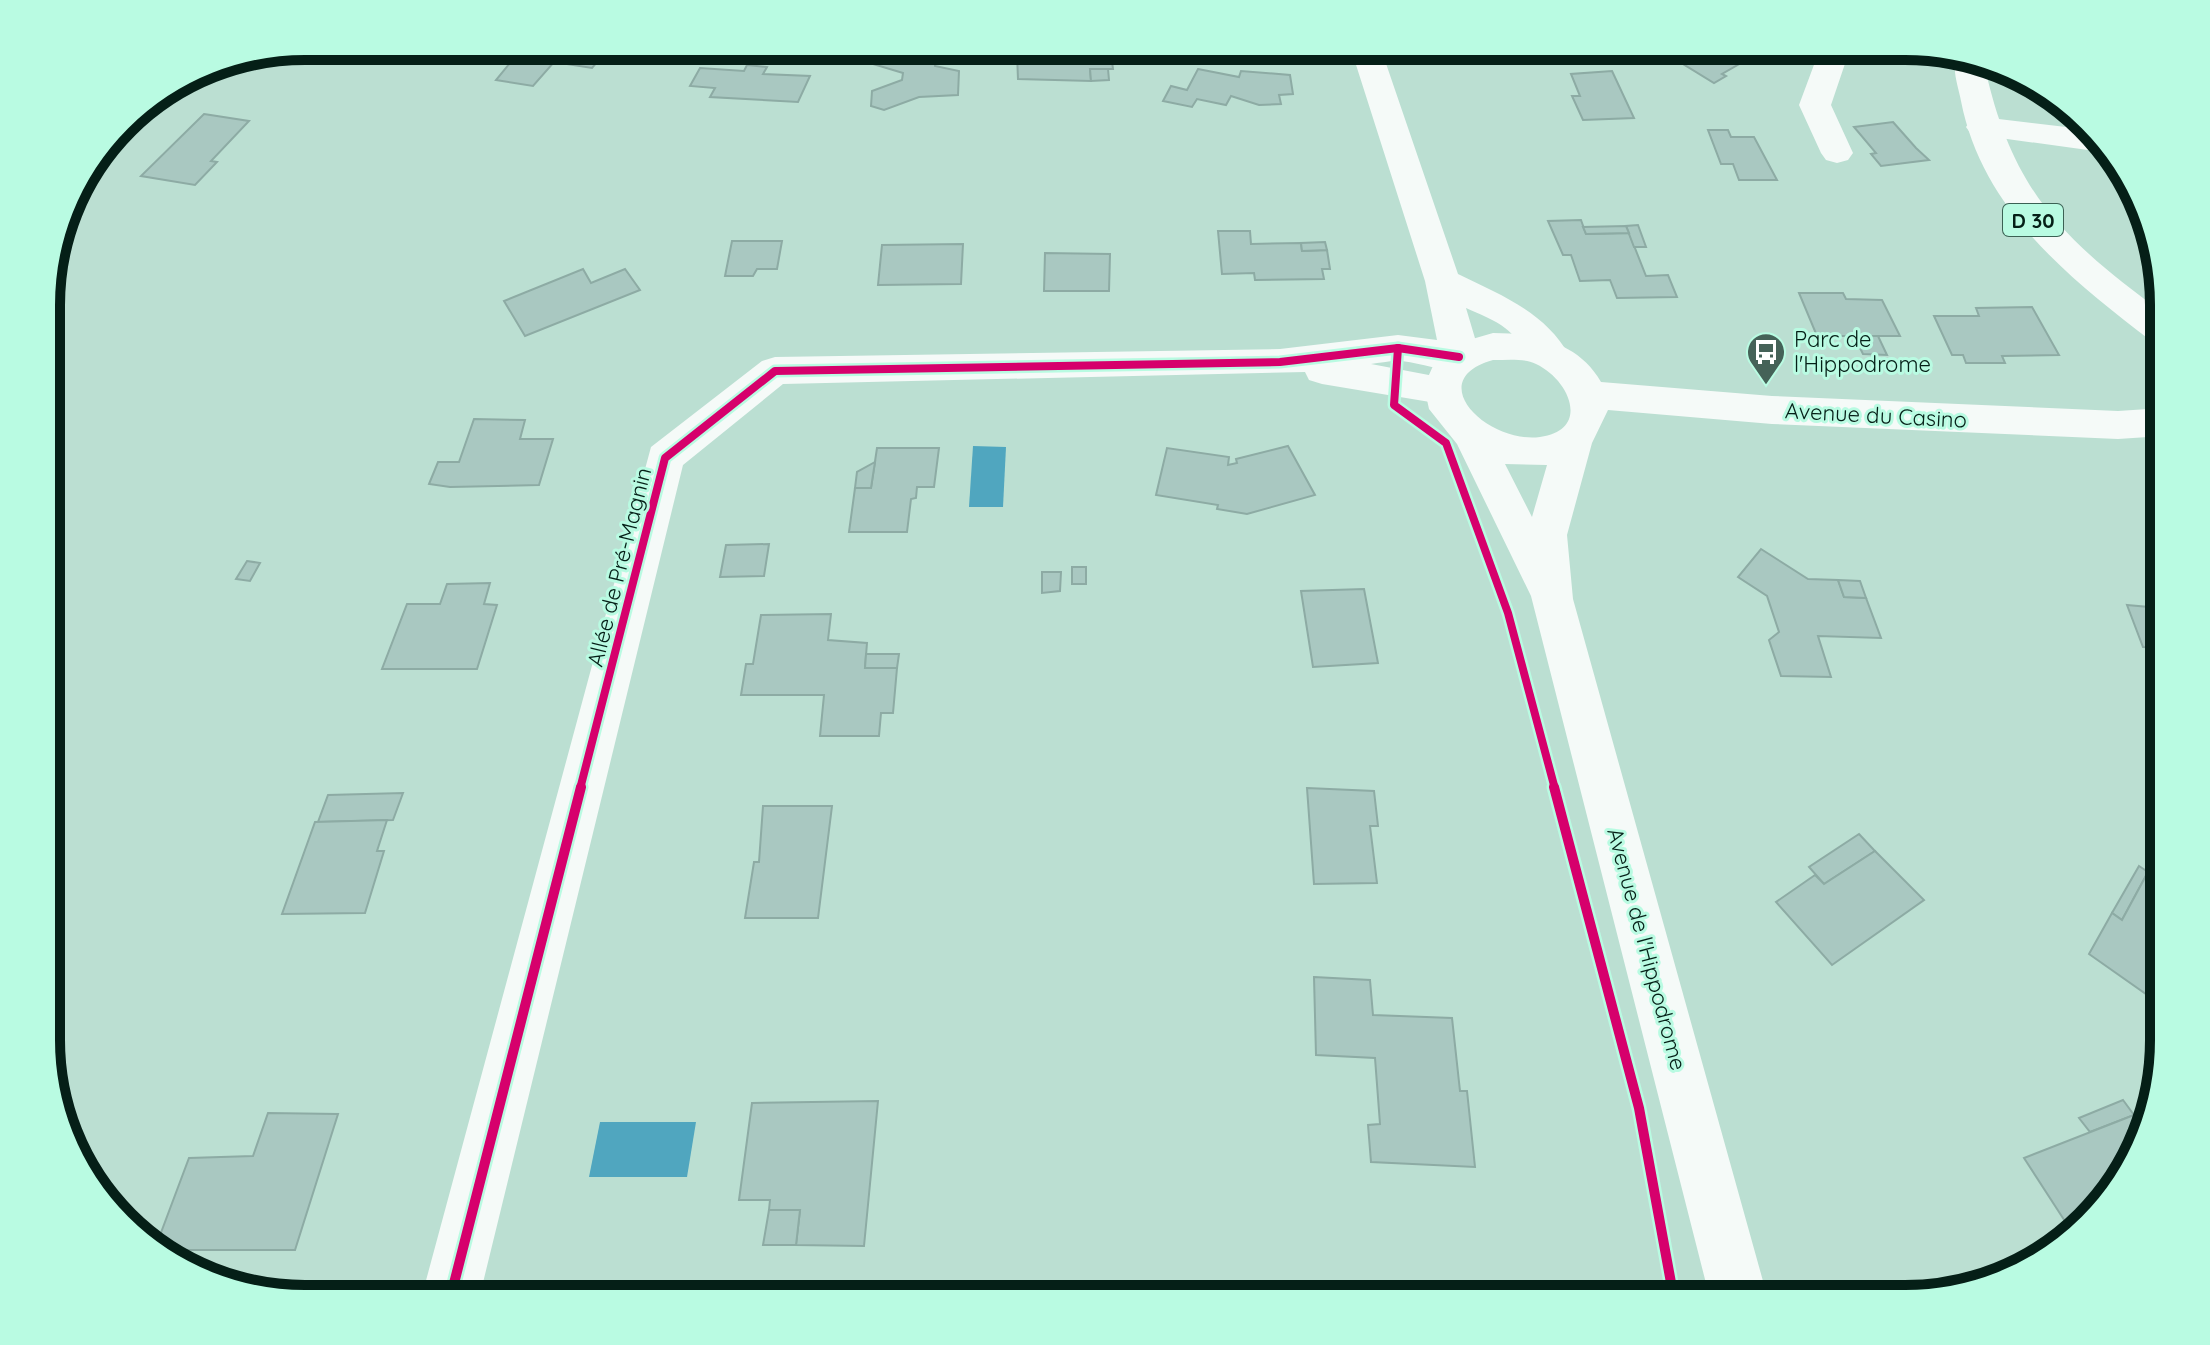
<svg xmlns="http://www.w3.org/2000/svg" width="2210" height="1345" viewBox="0 0 2210 1345" font-family="Quicksand,sans-serif">
	<style>
		.water { fill: #50a6bf }
		.building { fill: #a9c8c1; stroke: #8daba4; stroke-width: 2 }
		.lines { fill: none; stroke-linecap: round; stroke-linejoin: round }
		.path { stroke: #c8d2cf; stroke-width: 6; stroke-dasharray: 5 7; stroke-linecap: butt }
		.minor { fill: #f5faf8; fill-rule: evenodd }
		.major { fill: #f5faf8; fill-rule: evenodd }
		.cycleway-far2-casing { stroke: #b9fbe2; stroke-width: 10 }
		.cycleway-far1-casing { stroke: #b9fbe2; stroke-width: 13 }
		.cycleway-casing { stroke: #b9fbe2; stroke-width: 15 }
		.cycleway-far2 { stroke: #d6006c; stroke-width: 6 }
		.cycleway-far1 { stroke: #d6006c; stroke-width: 8 }
		.cycleway { stroke: #d6006c; stroke-width: 10 }
		.labels { text-anchor: middle; dominant-baseline: central; stroke-width: 6; stroke-linejoin: round; paint-order: stroke }
		.shield { fill: #b9fbe2; stroke: #3b6154; stroke-width: 2 }
		.shield-label { font-size: 20px; font-weight: bold; fill: #051f17 }
		.poi-label { font-size: 22px; fill: #051f17; stroke: #b9fbe2; text-anchor: start }
		.street-label { font-size: 22px; fill: #051f17; stroke: #b9fbe2 }
		.rim { fill: none; stroke: #051f17; stroke-width: 10 }
	</style>
	<rect width="100%" height="100%" fill="#bbdfd2"/>
	<g class="water">
		<path d="M973,446L1006,447L1003,507H969Z"/>
		<path d="M600,1122H696L687,1177H589Z"/>
	</g>
	<g class="building">
		<path d="M518,46H604L600,51L606,52L592,68L554,62L533,86L496,80L510,63L528,54Z"/>
		<path d="M914,46L935,47V66L959,71L958,95L919,97L884,110L871,106L872,91L902,80L903,73L873,64V54L881,50L895,57Z"/>
		<path d="M1084,46H1110L1113,69H1090L1091,81L1018,79L1017,54L1068,51L1069,57L1084,56Z"/>
		<path d="M1703,46H1726L1748,59L1722,74L1726,76L1714,83L1675,59Z"/>
		<path d="M747,65L767,67L763,74L810,76L798,102L710,97L715,88L690,86L700,68L744,71Z"/>
		<path d="M1090,69H1108L1109,80L1091,81Z"/>
		<path d="M1198,69L1239,77L1241,71L1290,75L1293,94L1279,95L1281,104L1259,105L1231,96L1226,105L1197,99L1192,107L1163,101L1171,86L1187,90Z"/>
		<path d="M1612,71L1634,118L1583,120L1572,96H1580L1571,74Z"/>
		<path d="M204,114L249,121L211,161L217,162L195,185L141,176Z"/>
		<path d="M1893,122L1916,148L1929,160L1881,166L1871,154L1876,153L1854,127Z"/>
		<path d="M1708,130H1728L1731,137H1754L1777,180H1739L1733,164H1721Z"/>
		<path d="M1581,220L1586,234L1629,233L1646,276L1668,275L1677,297L1617,298L1610,280L1580,281L1571,255H1563L1548,221Z"/>
		<path d="M1638,225L1646,247H1634L1626,226Z"/>
		<path d="M1626,226L1629,233L1586,234L1583,227Z"/>
		<path d="M1218,231H1250L1251,244L1301,243L1302,251L1327,250L1330,269H1322L1324,279L1255,280L1254,273L1222,274Z"/>
		<path d="M732,241H782L777,269H757L753,276H725Z"/>
		<path d="M1325,242L1327,250L1302,251L1301,243Z"/>
		<path d="M963,244L961,284L878,285L882,245Z"/>
		<path d="M1045,253L1110,254L1109,291H1044Z"/>
		<path d="M583,269L591,283L625,269L640,290L525,336L504,301Z"/>
		<path d="M1799,293H1843L1846,299L1882,300L1900,336H1817Z"/>
		<path d="M2032,307L2059,355L2002,356L2005,363H1966L1963,355H1952L1934,316H1979L1976,308Z"/>
		<path d="M1854,336H1878L1887,355L1863,354Z"/>
		<path d="M474,419L525,420L520,439H553L539,485L450,487L429,484L438,462H459Z"/>
		<path d="M1288,446L1315,495L1247,514L1217,509L1218,505L1156,495L1167,448L1229,457L1228,465L1237,463L1236,459Z"/>
		<path d="M877,448H939L934,487H917L916,498L911,499L907,532H849L855,488H871Z"/>
		<path d="M875,462L871,488H855L857,472Z"/>
		<path d="M769,544L764,576L720,577L726,545Z"/>
		<path d="M1761,549L1808,579L1838,580L1844,597L1866,598L1881,638L1818,636L1831,677L1781,676L1769,640L1779,632L1767,596L1738,577Z"/>
		<path d="M247,561L260,563L250,581L236,579Z"/>
		<rect x="1072" y="567" width="14" height="17"/>
		<path d="M1042,572H1061L1060,591L1042,593Z"/>
		<path d="M1838,580L1860,581L1866,598L1844,597Z"/>
		<path d="M490,583L484,604L497,605L477,669H382L407,604H440L447,584Z"/>
		<path d="M1364,589L1378,663L1313,667L1301,591Z"/>
		<path d="M2127,605L2149,607L2163,648L2143,647Z"/>
		<path d="M2149,607L2163,609V643Z"/>
		<path d="M831,614L828,640L867,643L865,668H897L893,713H881L879,736H820L824,695H741L746,664H753L761,615Z"/>
		<path d="M866,654H899L897,668H865Z"/>
		<path d="M1307,788L1374,791L1378,826H1370L1377,883L1314,884Z"/>
		<path d="M403,793L393,820L318,822L328,795Z"/>
		<path d="M763,806H832L818,918H745L754,862H759Z"/>
		<path d="M387,820L377,851H384L365,913L282,914L315,822Z"/>
		<path d="M1859,834L1875,851L1824,884L1809,867Z"/>
		<path d="M1875,851L1924,900L1832,965L1776,902L1815,875L1824,884Z"/>
		<path d="M2139,866L2148,872L2122,920L2112,913Z"/>
		<path d="M2148,872L2163,882V1006L2089,954L2112,913L2122,920Z"/>
		<path d="M1314,977L1370,980L1373,1015L1452,1018L1460,1091H1467L1475,1167L1371,1162L1368,1125L1380,1124L1375,1058L1316,1055Z"/>
		<path d="M2123,1100L2134,1115L2090,1132L2079,1118Z"/>
		<path d="M878,1101L864,1246L796,1245L800,1210H769L770,1200H739L752,1103Z"/>
		<path d="M268,1113L338,1114L295,1250H160L156,1246L189,1158L253,1156Z"/>
		<path d="M2134,1115L2142,1126L2129,1170L2070,1229L2024,1158Z"/>
		<path d="M769,1210H800L796,1245H763Z"/>
	</g>
	<g class="lines">
		<path class="path" d="M1664,1244L1674,1299"/>
		<g class="minor">
			<path d="M1350,46H1380L1458,274C1501,295 1545,312 1569,355L1564,364C1533,374 1527,345 1505,328C1495,320 1479,314 1466,308L1480,355C1464,384 1424,361 1397,361C1388,361 1379,363 1371,364L1455,380L1461,390L1455,400L1442,404L1322,384L1309,380L1305,372L783,384L683,465L479,1299H421L651,447L762,361L775,357L1280,349L1398,335L1437,340L1425,281Z"/>
			<path d="M1821,46H1851L1831,105L1853,153L1848,160L1837,163L1826,160L1821,153L1799,105Z"/>
			<path d="M1982,117L2083,129L2103,149L2095,151L1971,134L1966,127L1971,120Z"/>
		</g>
		<g class="major">
			<path d="M1956,60L1985,68C2013,193 2063,239 2163,313V344L2150,340C2068,277 1982,209 1961,101C1959,89 1952,71 1956,60Z"/>
			<path d="M1493,333C1535,333 1579,343 1601,382L1772,396L2118,411L2163,408V436L2118,439L1772,424L1608,410L1592,443L1567,535L1573,599L1768,1299H1710L1531,596L1457,444L1429,409L1424,386L1437,357L1455,344ZM1493,360C1508,360 1523,358 1536,364C1570,380 1591,430 1540,437C1488,444 1421,380 1493,360ZM1505,464L1547,465L1532,517Z"/>
		</g>
		<defs>
			<path id="cycleway-far2" d="M1390,349H1404"/>
			<g id="cycleway-far1">
				<path d="M1398,348L1394,405L1446,443L1508,613L1555,789"/>
				<path d="M580,789L665,458L775,371L1280,362L1398,348L1459,357"/>
			</g>
			<g id="cycleway">
				<path d="M1554,787L1639,1108L1674,1299"/>
				<path d="M450,1299L581,787"/>
			</g>
		</defs>
		<use href="#cycleway-far2" class="cycleway-far2-casing"/>
		<use href="#cycleway-far1" class="cycleway-far1-casing"/>
		<use href="#cycleway" class="cycleway-casing"/>
		<use href="#cycleway-far2" class="cycleway-far2"/>
		<use href="#cycleway-far1" class="cycleway-far1"/>
		<use href="#cycleway" class="cycleway"/>
	</g>
	<defs>
		<symbol id="bus-pin" viewBox="-11 -11 22 30"><path d="M0 17L-7.5 6A9.5 9.5 0 1 1 7.5 6Z" fill="#456258" stroke="#b9fbe2"/><path d="M-5-6H5V4H4V6H2V4H-2V6H-4V4H-5ZM-3.5-4V0h7V-4ZM-3.5 1.2v1.5H-2V1.2ZM2 1.2v1.5H3.5V1.2Z" fill="#fff"/></symbol>
	</defs>
	<g fill-rule="evenodd">
		<use href="#bus-pin" x="1744" y="330" width="44" height="60"/>
	</g>
	<g class="labels">
		<rect class="shield" x="2003" y="204" width="60" height="32" rx="6"/>
		<g class="shield-label">
			<text x="2033" y="220">D 30</text>
		</g>
		<g class="poi-label">
			<text x="1794" y="339">Parc de<tspan x="1794" dy="25">l'Hippodrome</tspan></text>
		</g>
		<g class="street-label">
			<text transform="translate(1876 415) rotate(3)">Avenue du Casino</text>
			<text transform="translate(619 567) rotate(-76)">Allée de Pré-Magnin</text>
			<text transform="translate(1647 949) rotate(75)">Avenue de l'Hippodrome</text>
		</g>
	</g>
	<path d="M0 0H2210V1345H0ZM305 60H1905A245 245 0 0 1 2150 305V1040A245 245 0 0 1 1905 1285H305A245 245 0 0 1 60 1040V305A245 245 0 0 1 305 60Z" fill="#b9fbe2" fill-rule="evenodd"/>
	<path class="rim" d="M305 60H1905A245 245 0 0 1 2150 305V1040A245 245 0 0 1 1905 1285H305A245 245 0 0 1 60 1040V305A245 245 0 0 1 305 60Z"/>
</svg>
